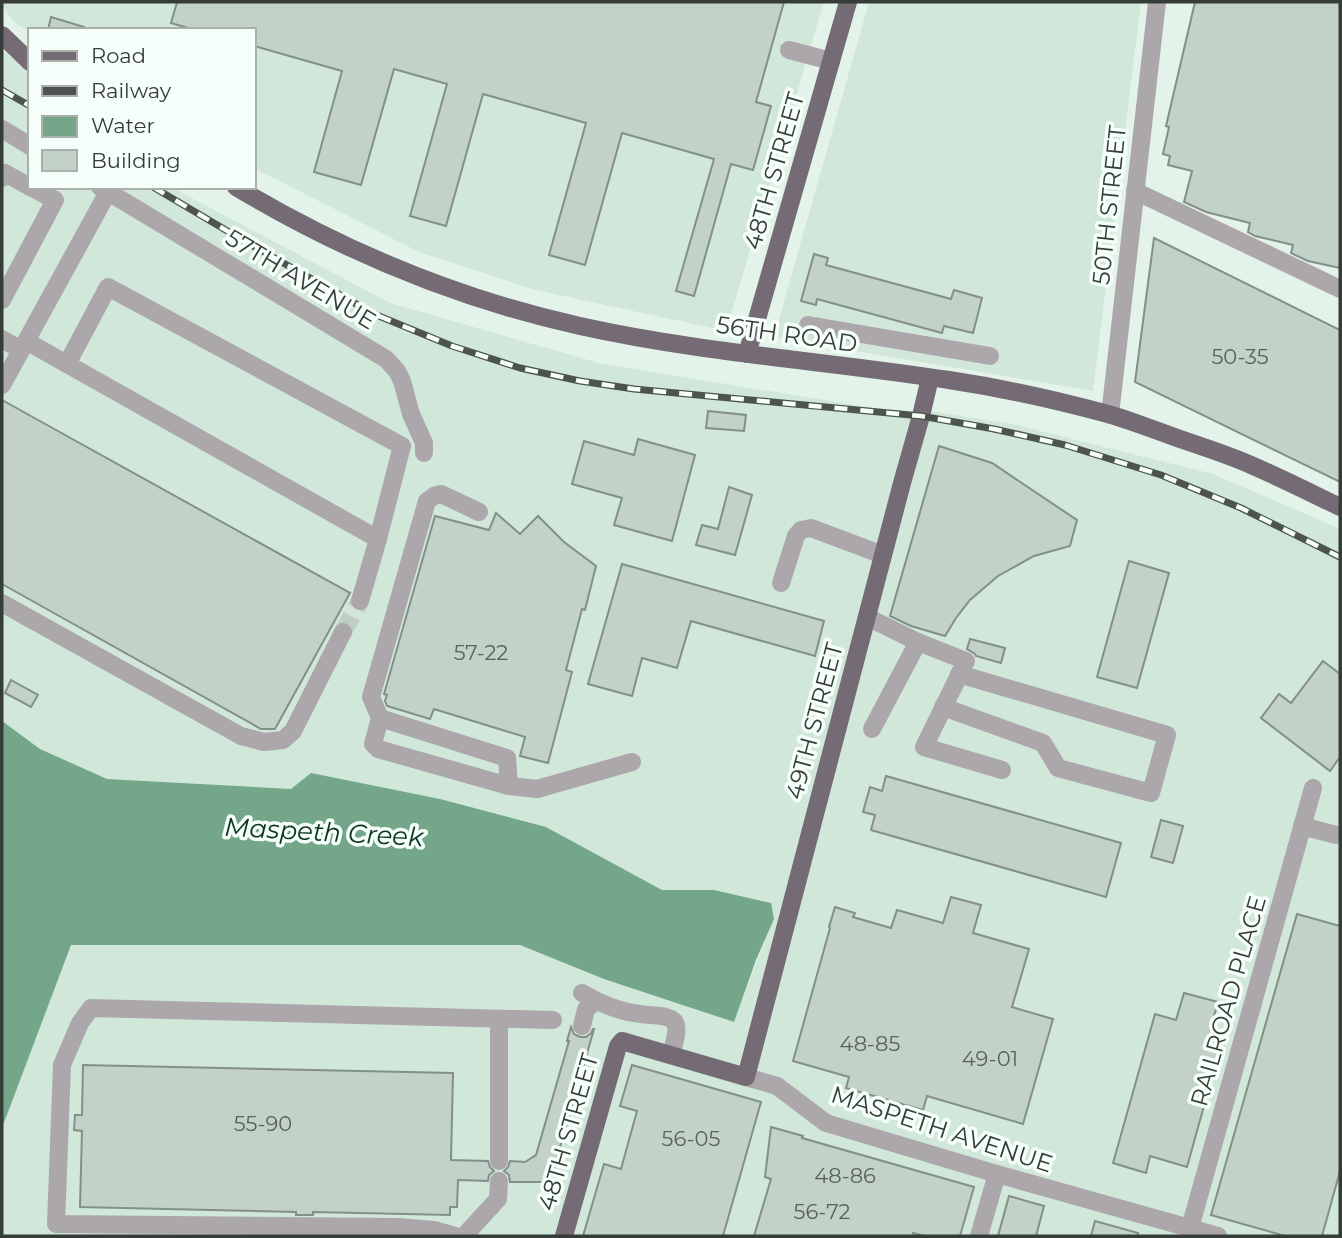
<svg xmlns="http://www.w3.org/2000/svg" width="1342" height="1238" viewBox="0 0 1342 1238" font-family="Montserrat,sans-serif">
	<style>
		.built { fill: #d0e7d9 }
		.water { fill: #74a689 }
		.building { fill: #c3d2c9; stroke: #829087; stroke-width: 2 }
		.lines { fill: none; stroke-linecap: round; stroke-linejoin: round }
		.minor-tunnel { stroke: #c0cec6; stroke-width: 18; stroke-dasharray: 18 9; stroke-linecap: butt }
		.minor { stroke: #aca7ab; stroke-width: 18 }
		.major { stroke: #746b74; stroke-width: 18 }
		.rail-casing { stroke: #4d544f; stroke-width: 7 }
		.rail { stroke: #f5fef9; stroke-width: 4.5; stroke-dasharray: 13; stroke-linecap: butt }
		.labels { text-anchor: middle; dominant-baseline: central; stroke-width: 7; stroke-linejoin: round; paint-order: stroke }
		.number-label { font-size: 21px; fill: #59625c }
		.street-label { font-size: 24px; fill: #363c38; stroke: #f5fef9 }
		.water-label { font-size: 26px; font-style: italic; fill: #0a3521; stroke: #f5fef9 }
	</style>
	<rect width="100%" height="100%" fill="#e3f3e9"/>
	<g class="built">
		<path d="M2,2H824L726,331L536,290L419,252L254,168V30H30V32L15,23L2,6Z"/>
		<path d="M869,2H1141L1093,391L774,337Z"/>
		<path d="M2,50L30,72V187H174L182,193L390,303L599,363L921,416L923,410L1012,424L1213,474L1340,529V1236H2V1128L70,945H520L733,1022L774,918L714,890H662L546,827L291,789L107,779L40,749L2,721Z"/>
	</g>
	<path class="water" d="M2,721L40,749L107,779L291,789L311,773L440,799L546,827L662,890H714L771,903L774,919L756,960L734,1022L604,979L520,945H71L2,1128Z"/>
	<g class="building">
		<path d="M177,2H784L756,102L771,106L753,170L731,164L694,296L676,291L714,159L622,133L585,265L549,255L586,123L483,94L446,226L410,216L447,84L394,69L361,185L314,172L342,71L254,46V30H195L171,23Z"/>
		<path d="M1195,2H1340V268L1308,261L1291,253L1293,245L1255,236L1248,232L1250,223L1206,212L1184,202L1192,171L1168,165L1170,156L1163,154L1169,127L1166,126Z"/>
		<path d="M51,17L84,27V30H48Z"/>
		<path d="M1154,238L1340,330V482L1135,382Z"/>
		<path d="M814,254L828,258L826,265L951,299L954,290L982,298L973,333L944,326L942,333L817,299L816,305L801,301Z"/>
		<path d="M2,400L350,593L275,729H261L2,584Z"/>
		<path d="M708,411L746,415L744,431L706,428Z"/>
		<path d="M638,439L695,455L672,541L614,525L622,498L572,484L584,441L634,455Z"/>
		<path d="M939,446L992,463L1077,520L1070,546L1034,556L998,576L970,600L956,618L945,636L911,626L890,616Z"/>
		<path d="M729,487L752,495L735,555L696,545L702,525L718,529Z"/>
		<path d="M496,513L520,534L538,516L564,542L596,566L585,610L582,609L566,670L572,672L548,763L520,756L525,737L434,709L430,719L387,706L385,701L387,695L384,694L435,516L489,530Z"/>
		<path d="M1129,561L1169,573L1137,688L1097,677Z"/>
		<path d="M622,564L824,621L815,656L691,621L677,668L642,658L632,696L588,684Z"/>
		<path d="M970,639L1005,648L1001,663L976,656L975,654L967,649Z"/>
		<path d="M1323,661L1340,674V757L1330,771L1261,718L1279,694L1291,703Z"/>
		<path d="M11,680L38,695L31,707L5,693Z"/>
		<path d="M886,776L1121,843L1106,897L871,830L875,815L863,812L870,787L882,791Z"/>
		<path d="M1161,820L1183,826L1173,863L1151,857Z"/>
		<path d="M951,897L981,905L973,933L1029,949L1012,1007L1053,1019L1023,1124L927,1096L923,1110L846,1088L849,1077L793,1061L830,928L829,927L835,907L855,913L853,917L891,928L897,910L943,923Z"/>
		<path d="M1297,914L1340,926V1171L1322,1236H1285L1211,1215Z"/>
		<path d="M1184,993L1218,1002L1210,1030L1224,1034L1187,1167L1150,1156L1146,1173L1113,1163L1155,1014L1176,1020Z"/>
		<path d="M571,1027L574,1034L580,1037H586L591,1033L593,1029H594L550,1182H510L509,1175L504,1171L508,1167L510,1161L525,1162L536,1155L569,1041H567Z"/>
		<path d="M83,1065L453,1073L451,1160L488,1161L490,1167L494,1171L489,1175L488,1181L458,1180L457,1207H450V1215L313,1212V1215H296V1212L80,1207L82,1131L74,1130L75,1115H82Z"/>
		<path d="M632,1065L761,1102L723,1236H583L604,1164L621,1169L637,1111L620,1106Z"/>
		<path d="M771,1127L803,1136L802,1138L974,1187L960,1236H924L913,1233L912,1236H754L771,1179L765,1177Z"/>
		<path d="M1009,1196L1044,1206L1036,1236H998Z"/>
		<path d="M1095,1221L1138,1233V1236H1091Z"/>
	</g>
	<g class="lines">
		<path class="minor-tunnel" d="M343,632L360,601"/>
		<g class="minor">
			<path d="M789,50L831,61"/>
			<path d="M2,129L30,146"/>
			<path d="M2,178L5,173L30,187"/>
			<path d="M100,187L386,359L397,371L402,381L411,414L424,443V453"/>
			<path d="M1135,191L1340,289"/>
			<path d="M2,300L55,200L31,187"/>
			<path d="M808,325L990,356"/>
			<path d="M2,339L21,350"/>
			<path d="M26,341L378,539"/>
			<path d="M67,364L108,287L402,446L378,539L360,601"/>
			<path d="M2,385L108,192"/>
			<path d="M1110,415L1157,2"/>
			<path d="M479,512L441,494L434,496L427,501L371,697L380,718L373,744L378,749L509,786L537,789L632,762"/>
			<path d="M781,583L796,536L801,530L811,528L883,555"/>
			<path d="M2,603L241,736L264,742L283,740L293,731L343,632"/>
			<path d="M867,617L918,642L872,729"/>
			<path d="M918,642L966,661L924,747L1002,770"/>
			<path d="M943,707L1043,743L1058,768L1151,793L1167,735L959,674"/>
			<path d="M380,718L507,758L509,786"/>
			<path d="M1302,826L1336,835"/>
			<path d="M582,993C601,1004 619,1012 641,1014C650,1016 667,1014 674,1021C680,1029 673,1046 671,1055"/>
			<path d="M582,1026L586,1009L596,1001"/>
			<path d="M746,1077L777,1086L826,1123L997,1174L1218,1236"/>
			<path d="M499,1161V1019"/>
			<path d="M1190,1228L1313,788"/>
			<path d="M455,1236L434,1230L399,1227L56,1224L62,1065L80,1023L91,1008L553,1020"/>
			<path d="M464,1236L498,1199L499,1181"/>
			<path d="M979,1236L997,1174"/>
		</g>
		<g class="major">
			<path d="M2,35L30,62"/>
			<path d="M236,187C343,251 458,299 580,326C701,353 826,361 949,380C1002,388 1056,400 1108,414C1129,420 1149,428 1169,435C1196,445 1224,453 1251,465C1281,478 1311,493 1340,507"/>
			<path d="M747,354L848,2"/>
			<path d="M564,1236L618,1046L622,1041L746,1077L902,483L921,416L930,378"/>
		</g>
		<defs>
			<g id="rail">
				<path d="M2,90L30,106"/>
				<path d="M153,187L246,242L374,314L452,346L520,368L580,381L634,389L921,416L994,429L1065,445L1161,475L1241,508L1340,557"/>
			</g>
		</defs>
		<use href="#rail" class="rail-casing"/>
		<use href="#rail" class="rail"/>
	</g>
	<g class="labels">
		<g class="number-label">
			<text x="1240" y="356">50-35</text>
			<text x="481" y="652">57-22</text>
			<text x="870" y="1043">48-85</text>
			<text x="990" y="1058">49-01</text>
			<text x="263" y="1123">55-90</text>
			<text x="691" y="1138">56-05</text>
			<text x="845" y="1175">48-86</text>
			<text x="822" y="1211">56-72</text>
		</g>
		<g class="street-label">
			<text transform="translate(774 171) rotate(-74)">48TH STREET</text>
			<text transform="translate(1109 205) rotate(-84)">50TH STREET</text>
			<text transform="translate(301 279) rotate(31)">57TH AVENUE</text>
			<text transform="translate(787 334) rotate(8)">56TH ROAD</text>
			<text transform="translate(814 721) rotate(-75)">49TH STREET</text>
			<text transform="translate(1228 1001) rotate(-74)">RAILROAD PLACE</text>
			<text transform="translate(942 1129) rotate(18)">MASPETH AVENUE</text>
			<text transform="translate(568 1132) rotate(-74)">48TH STREET</text>
		</g>
		<g class="water-label">
			<text transform="translate(324 832) rotate(3)">Maspeth Creek</text>
		</g>
	</g>
	<rect width="1342" height="1238" fill="none" stroke="#363c38" stroke-width="7"/>
	<rect x="28" y="28" width="228" height="161" fill="#f5fef9" stroke="#a9b0ac" stroke-width="2"/>
	<rect x="42" y="51" width="35" height="10" fill="#746b74" stroke="#a9b0ac" stroke-width="2"/>
	<text x="91" y="63" font-size="21" fill="#363c38">Road</text>
	<rect x="42" y="86" width="35" height="10" fill="#4d544f" stroke="#a9b0ac" stroke-width="2"/>
	<text x="91" y="98" font-size="21" fill="#363c38">Railway</text>
	<rect x="42" y="116" width="35" height="21" fill="#74a689" stroke="#a9b0ac" stroke-width="2"/>
	<text x="91" y="133" font-size="21" fill="#363c38">Water</text>
	<rect x="42" y="150" width="35" height="21" fill="#c3d2c9" stroke="#a9b0ac" stroke-width="2"/>
	<text x="91" y="168" font-size="21" fill="#363c38">Building</text>
</svg>
